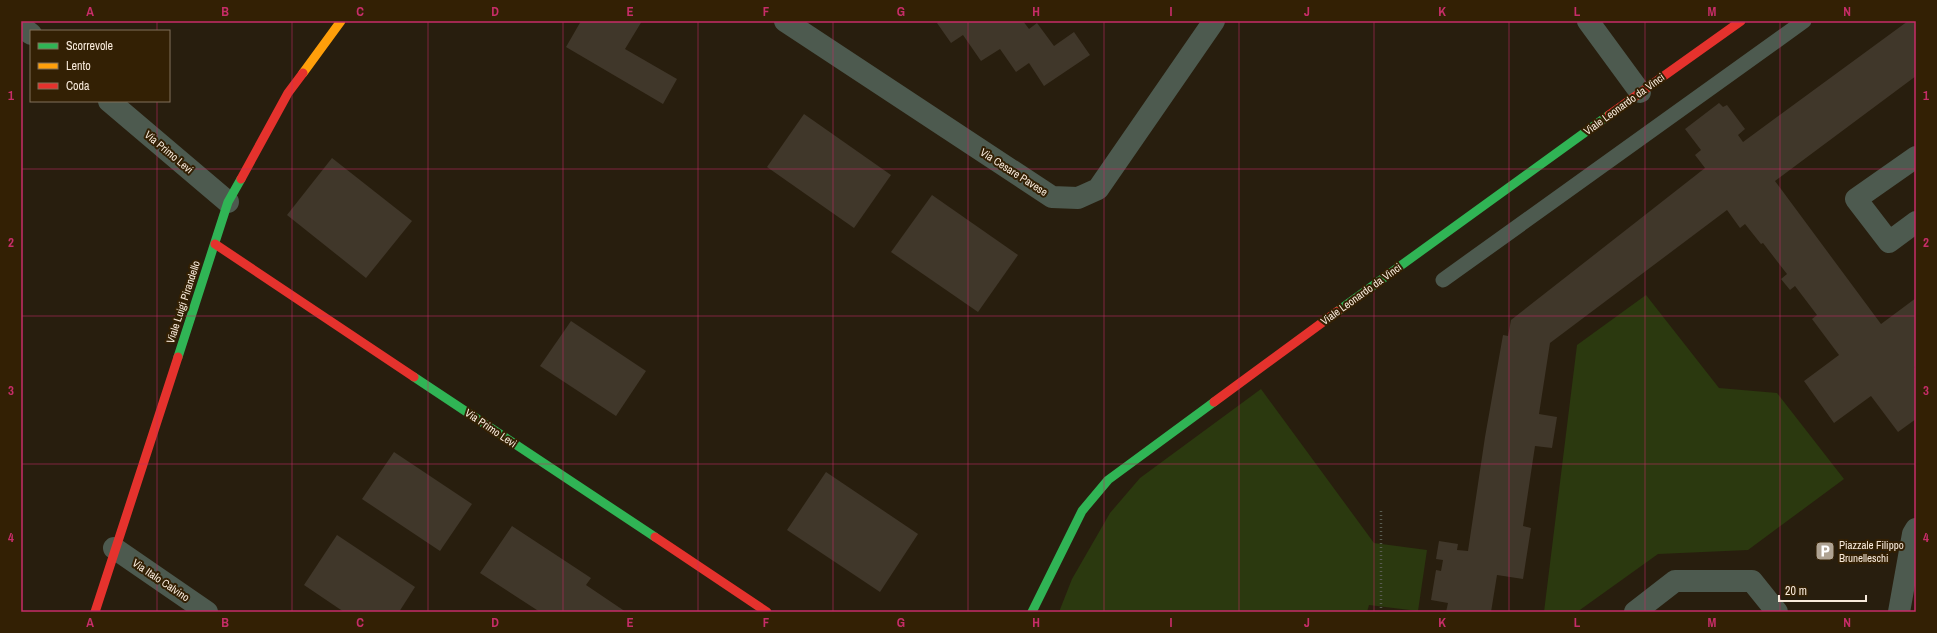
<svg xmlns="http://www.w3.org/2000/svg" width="1937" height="633" viewBox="0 0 1937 633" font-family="'Archivo Narrow',sans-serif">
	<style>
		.green { fill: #2b390f }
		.building { fill: #40372a }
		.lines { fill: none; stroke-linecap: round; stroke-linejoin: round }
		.path { stroke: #585b50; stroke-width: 2.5; stroke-dasharray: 1 3; stroke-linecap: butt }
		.lane { stroke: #4d5a4f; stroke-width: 15 }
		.street { stroke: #4d5a4f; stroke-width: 22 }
		.fast { stroke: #30b455; stroke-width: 9 }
		.slow { stroke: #ff9f0a; stroke-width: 9 }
		.jam { stroke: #e5322d; stroke-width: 9 }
		.grid { fill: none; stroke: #c72d68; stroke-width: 1; stroke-opacity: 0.55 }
		.labels { text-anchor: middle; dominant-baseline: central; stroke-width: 4; stroke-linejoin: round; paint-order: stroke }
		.street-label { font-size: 11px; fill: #f8eadb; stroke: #332004 }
		.poi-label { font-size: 11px; fill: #f8eadb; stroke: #332004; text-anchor: start }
		.neatline { fill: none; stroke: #c72d68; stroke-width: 1.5 }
		.grid-label { font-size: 13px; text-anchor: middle; font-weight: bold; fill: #c72d68 }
	</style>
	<rect width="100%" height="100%" fill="#281e0e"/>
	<g class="green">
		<path d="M1646,295L1719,388L1777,393L1844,479L1748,550L1658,554L1577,612H1544L1577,345Z"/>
		<path d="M1261,389L1374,543L1427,550L1418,611L1369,605L1367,612H1059L1072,579L1110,513L1140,478Z"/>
	</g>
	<g class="building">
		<path d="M581,21H642L625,49L677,79L663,104L566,47Z"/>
		<path d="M940,21H1023L1029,29L1037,23L1054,46L1074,32L1090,55L1044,86L1029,63L1016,72L1000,49L981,61L963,35L951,43L937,23Z"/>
		<path d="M1908,21H1916V76L1775,181L1881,324L1916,298V366L1914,367L1916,369V419L1898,432L1871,396L1834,423L1804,381L1839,355L1812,319L1817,315L1795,286L1790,290L1781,279L1787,274L1763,243L1761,244L1745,224L1740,228L1727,210L1550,343L1539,414L1557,417L1552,448L1535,446L1523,526L1531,528L1523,579L1497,575L1491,612H1446L1448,603L1431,600L1436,570L1441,571L1443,560L1436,559L1439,541L1458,544L1457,550L1468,551L1485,437L1503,335L1508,336L1511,320L1705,168L1695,155L1701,150L1685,129L1719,103L1723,107L1727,105L1745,129L1738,135L1743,142Z"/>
		<path d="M804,114L891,175L854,228L767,167Z"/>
		<path d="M332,158L412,221L366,278L287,215Z"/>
		<path d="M932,195L1018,255L978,312L891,252Z"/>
		<path d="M571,321L646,371L616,416L540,366Z"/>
		<path d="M394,452L472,504L440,551L362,499Z"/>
		<path d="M826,472L918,534L880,592L787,530Z"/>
		<path d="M512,526L591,578L586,585L626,612H540L480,573Z"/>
		<path d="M337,535L415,587L399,612H344L304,585Z"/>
	</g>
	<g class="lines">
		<path class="path" d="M1381,612V509"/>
		<path class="lane" d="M1443,280L1804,21"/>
		<g class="street">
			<path d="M785,21L1052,197L1078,198L1098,189L1214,21"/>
			<path d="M1588,21L1640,92"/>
			<path d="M21,26L31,34"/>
			<path d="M109,101L228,202"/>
			<path d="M1916,157L1856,199L1889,242L1916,222"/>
			<path d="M114,548L207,612"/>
			<path d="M1635,612L1675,581H1752L1777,612"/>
			<path d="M1899,612L1913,534L1916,529"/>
		</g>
		<g class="fast">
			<path d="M1338,311L1609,115"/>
			<path d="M178,357L228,202L241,179"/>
			<path d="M414,377L655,537"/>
			<path d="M1032,612L1082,511L1108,480L1214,402"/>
		</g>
		<path class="slow" d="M303,73L341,21"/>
		<g class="jam">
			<path d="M1609,115L1741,21"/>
			<path d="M241,179L288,93L303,73"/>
			<path d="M215,244L414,377"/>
			<path d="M1214,402L1338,311"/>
			<path d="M655,537L767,612"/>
			<path d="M95,612L178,357"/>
		</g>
	</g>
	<path class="grid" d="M157,21V31M292,21V612M428,21V612M563,21V612M698,21V612M833,21V612M968,21V612M1104,21V612M1239,21V612M1374,21V612M1509,21V612M1645,21V612M1780,21V612M157,101V612M21,169H1916M21,316H1916M21,464H1916"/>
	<defs>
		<symbol id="parking-square" viewBox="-11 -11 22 22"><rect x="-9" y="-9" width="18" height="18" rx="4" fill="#afa393" stroke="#332004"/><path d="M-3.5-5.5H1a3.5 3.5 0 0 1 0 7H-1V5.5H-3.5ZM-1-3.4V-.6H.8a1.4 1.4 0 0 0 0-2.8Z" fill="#fff"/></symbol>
	</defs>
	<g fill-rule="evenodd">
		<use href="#parking-square" x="1814" y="540" width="22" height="22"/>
	</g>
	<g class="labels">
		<g class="street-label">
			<text transform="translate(1624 104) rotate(-36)">Viale Leonardo da Vinci</text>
			<text transform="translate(169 152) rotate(40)">Via Primo Levi</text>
			<text transform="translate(1014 172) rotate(33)">Via Cesare Pavese</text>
			<text transform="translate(1361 294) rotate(-36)">Viale Leonardo da Vinci</text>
			<text transform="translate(183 302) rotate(-72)">Viale Luigi Pirandello</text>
			<text transform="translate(491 428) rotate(34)">Via Primo Levi</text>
			<text transform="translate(161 580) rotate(34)">Via Italo Calvino</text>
		</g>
		<g class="poi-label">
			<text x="1839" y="545">Piazzale Filippo<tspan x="1839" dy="13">Brunelleschi</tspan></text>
		</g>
	</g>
	<rect width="1937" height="633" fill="none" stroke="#332004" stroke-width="44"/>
	<rect x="30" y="30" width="140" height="72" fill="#332004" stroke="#82715a"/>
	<rect x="38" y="43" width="20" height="6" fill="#30b455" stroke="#82715a"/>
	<text x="66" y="50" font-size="12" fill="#f8eadb">Scorrevole</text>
	<rect x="38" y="63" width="20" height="6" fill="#ff9f0a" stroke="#82715a"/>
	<text x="66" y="70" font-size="12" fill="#f8eadb">Lento</text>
	<rect x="38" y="83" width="20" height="6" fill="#e5322d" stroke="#82715a"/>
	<text x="66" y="90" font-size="12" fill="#f8eadb">Coda</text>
	<path d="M1779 595v6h87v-6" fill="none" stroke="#f8eadb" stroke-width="2"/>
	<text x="1785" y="595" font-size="12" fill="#f8eadb" stroke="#332004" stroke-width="3" paint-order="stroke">20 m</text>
	<rect x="22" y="22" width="1893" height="589" class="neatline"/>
	<g class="grid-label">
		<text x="90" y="16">A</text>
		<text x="225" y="16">B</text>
		<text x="360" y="16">C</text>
		<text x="495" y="16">D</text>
		<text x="630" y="16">E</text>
		<text x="766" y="16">F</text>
		<text x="901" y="16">G</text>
		<text x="1036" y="16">H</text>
		<text x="1171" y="16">I</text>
		<text x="1307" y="16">J</text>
		<text x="1442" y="16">K</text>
		<text x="1577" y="16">L</text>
		<text x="1712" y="16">M</text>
		<text x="1847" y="16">N</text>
		<text x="11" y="100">1</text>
		<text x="1926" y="100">1</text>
		<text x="11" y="247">2</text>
		<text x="1926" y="247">2</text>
		<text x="11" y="395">3</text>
		<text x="1926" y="395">3</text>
		<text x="11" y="542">4</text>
		<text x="1926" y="542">4</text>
		<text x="90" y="627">A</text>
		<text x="225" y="627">B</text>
		<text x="360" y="627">C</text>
		<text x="495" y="627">D</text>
		<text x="630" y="627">E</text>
		<text x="766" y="627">F</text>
		<text x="901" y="627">G</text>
		<text x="1036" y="627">H</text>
		<text x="1171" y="627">I</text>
		<text x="1307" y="627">J</text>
		<text x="1442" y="627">K</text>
		<text x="1577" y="627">L</text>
		<text x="1712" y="627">M</text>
		<text x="1847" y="627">N</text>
	</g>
</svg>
